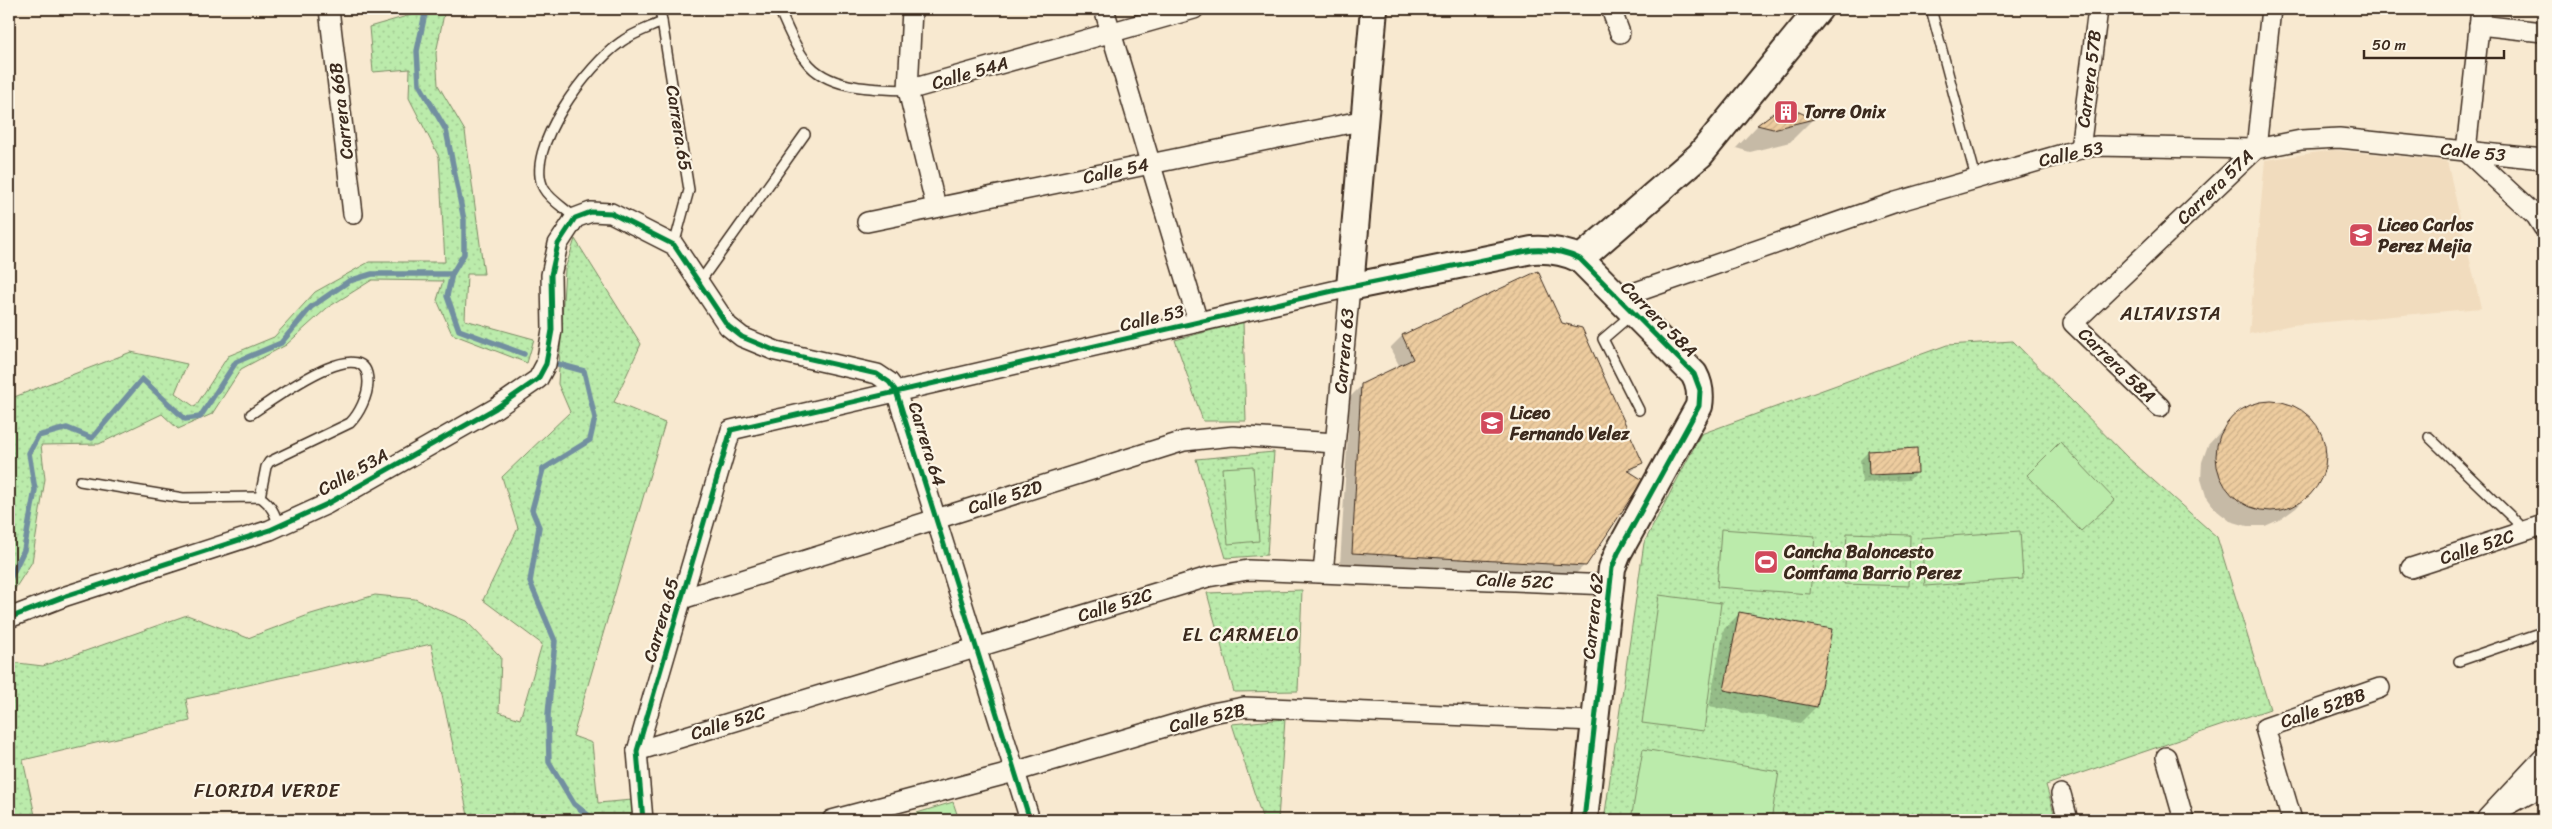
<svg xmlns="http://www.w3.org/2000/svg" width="2552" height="829" viewBox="0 0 2552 829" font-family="Sriracha,sans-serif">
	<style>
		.built { fill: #f1dcbe }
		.green { fill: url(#green-dots); stroke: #7b8a64 }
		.pitch { fill: #bbebab; stroke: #7b8a64 }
		.shadow { fill: #0003 }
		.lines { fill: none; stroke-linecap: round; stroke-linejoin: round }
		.stream { stroke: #728fa0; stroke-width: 5.5 }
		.building { fill: url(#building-hatch); stroke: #3b2a1e }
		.lane-casing { stroke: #3b2a1e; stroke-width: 12 }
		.street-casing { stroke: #3b2a1e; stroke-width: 22 }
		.secondary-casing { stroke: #3b2a1e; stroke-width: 30 }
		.lane { stroke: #fcf5e5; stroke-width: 9 }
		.street { stroke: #fcf5e5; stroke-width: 19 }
		.secondary { stroke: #fcf5e5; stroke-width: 26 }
		.cycleway-casing { stroke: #fcf5e5; stroke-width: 8 }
		.cycleway { stroke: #00873e; stroke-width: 5 }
		.labels { text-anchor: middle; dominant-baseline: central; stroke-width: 4.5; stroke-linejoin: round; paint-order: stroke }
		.street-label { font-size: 18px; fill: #3b2a1e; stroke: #fcf5e5 }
		.poi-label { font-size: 18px; font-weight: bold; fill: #3b2a1e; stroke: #fcf5e5; text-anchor: start }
		.neighbourhood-label { font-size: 19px; letter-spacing: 1px; fill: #3b2a1e; stroke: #fcf5e5 }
	</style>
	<defs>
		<pattern id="green-dots" width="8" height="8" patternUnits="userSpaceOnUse" patternTransform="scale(1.25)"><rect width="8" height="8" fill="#bbebab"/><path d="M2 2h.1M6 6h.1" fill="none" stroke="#a2ca93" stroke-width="1.8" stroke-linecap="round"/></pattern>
		<pattern id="building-hatch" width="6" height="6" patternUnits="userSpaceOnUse" patternTransform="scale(1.25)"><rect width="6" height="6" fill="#edcc9f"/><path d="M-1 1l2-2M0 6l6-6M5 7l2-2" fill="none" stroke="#ccaf88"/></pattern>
	</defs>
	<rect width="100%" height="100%" fill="#f8e9d0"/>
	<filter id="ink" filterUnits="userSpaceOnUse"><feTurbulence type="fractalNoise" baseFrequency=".02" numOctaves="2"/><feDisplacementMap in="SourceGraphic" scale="10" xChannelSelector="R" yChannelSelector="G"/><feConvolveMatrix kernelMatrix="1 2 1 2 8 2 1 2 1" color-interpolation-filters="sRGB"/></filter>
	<g filter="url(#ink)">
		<path class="built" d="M2333,150L2447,161L2481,308L2292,325L2249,334L2265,160Z"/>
		<g class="green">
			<path d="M415,9H445L436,53L438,85L465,131L484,274H467L465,320L534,339L527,363L452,334L437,300L443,281L372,280L327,308L286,345L241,369L212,414L178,429L162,414L99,444L41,445L45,479L32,562L9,598V399L131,352L187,364L175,393L195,407L228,356L274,337L315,292L369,262H445L439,157L409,98L410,69L373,72L369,27L414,14Z"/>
			<path d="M575,239L641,344L614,402L665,423L573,736L592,743L598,803L632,800L633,820H469L431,644L186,699L190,721L23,760L36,820H9V662L43,666L187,615L248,638L311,614L375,595L415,599L466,621L501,657L499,712L520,719L542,644L483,600L518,528L502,477L570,412L558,384L565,269Z"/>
			<path d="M1243,322L1246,421H1203L1175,340Z"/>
			<path d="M2013,341L2127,457L2217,537L2270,709L2046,785L2056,820H1604L1644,543L1701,434L1947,345Z"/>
			<path d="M1274,452L1267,555L1226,558L1196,459Z"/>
			<path d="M1302,590L1298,691L1234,692L1207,593Z"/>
			<path d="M1285,719L1278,820H1263L1232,724Z"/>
		</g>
		<g class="pitch">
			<path d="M2060,442L2115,500L2081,531L2027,475Z"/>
			<path d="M1253,466L1259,541L1228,544L1222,468Z"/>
			<path d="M1721,529L1815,536L1810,594L1717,587Z"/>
			<path d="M2020,531L2023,579L1925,586L1921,538Z"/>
			<path d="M1847,533L1910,535L1909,586L1844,584Z"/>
			<path d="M1659,595L1721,603L1704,731L1642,723Z"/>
			<path d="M1643,749L1779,772L1771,820H1631Z"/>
			<path d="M953,802L959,820H894Z"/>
			<path d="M32,815V820H9V816Z"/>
		</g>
		<g class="shadow">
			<path d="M1784,106L1812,120L1790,142L1750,152L1736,148L1757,126Z"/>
			<path d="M1561,324L1641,463L1630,473L1585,565L1572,577L1340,565L1350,397L1362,385L1400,367L1390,348L1402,336Z"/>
			<path d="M2269,403L2286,405L2302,412L2315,425L2323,441L2325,458L2321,476L2312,491L2296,508L2281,519L2265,526H2247L2230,521L2216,510L2206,496L2201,479L2202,462L2208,445L2236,415L2252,406Z"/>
			<path d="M1868,452L1917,472L1909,480L1862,483L1860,460Z"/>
			<path d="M1740,613L1830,630L1816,707L1800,723L1709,706L1724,629Z"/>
		</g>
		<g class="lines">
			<g class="stream">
				<path d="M426,9L417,51L419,84L446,130L464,220V254L452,274L447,296L459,330L524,354"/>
				<path d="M558,364L584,371L595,418L590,440L543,469L532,510L539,527L530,582L555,641L548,715L549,762L574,804L594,820"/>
				<path d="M9,581L24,550L35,490L29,453L38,436L67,428L92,438L142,379L185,419L200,417L236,362L281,343L311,307L349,281L372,274H452"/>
			</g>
		</g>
		<g class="building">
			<path d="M1784,105L1814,119L1773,129L1757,125Z"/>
			<path d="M1538,271L1562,323L1582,328L1643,463L1627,470L1643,480L1586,566L1352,553L1361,384L1413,359L1402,335Z"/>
			<circle cx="2271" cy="456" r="55"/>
			<path d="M1917,448L1918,473L1869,475L1868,451Z"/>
			<path d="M1739,612L1832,629L1817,707L1724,690Z"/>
		</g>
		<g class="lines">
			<defs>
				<g id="lane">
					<path d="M660,9L689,190L674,245"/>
					<path d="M779,9C787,26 794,46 806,61C828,90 875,89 908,90"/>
					<path d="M1931,9L1976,178"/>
					<path d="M575,218C566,209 550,200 544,189C522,150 590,63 621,42C633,33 649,28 662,22"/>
					<path d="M699,283L805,134"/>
					<path d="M1631,315L1603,339L1639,410"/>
					<path d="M251,414C269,403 368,327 368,382C368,396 359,414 350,423L269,462L266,467L260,497"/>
					<path d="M2429,437L2526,531"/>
					<path d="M80,481L183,498L260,497C271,504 275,514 279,526"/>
					<path d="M2459,661L2543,632"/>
				</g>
				<g id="street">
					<path d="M329,9L353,214"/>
					<path d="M912,9L908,90L936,207"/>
					<path d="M1104,9L1198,322"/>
					<path d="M1611,9L1620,33"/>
					<path d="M2481,9L2466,151L2536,216L2543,227"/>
					<path d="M2479,25L2543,32"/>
					<path d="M908,90L1194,9"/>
					<path d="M2080,149L2098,9"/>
					<path d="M867,222L1365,120"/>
					<path d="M1619,298L1896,202L2080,149L2096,146L2256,149L2301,140L2339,138L2543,159"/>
					<path d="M2160,407L2073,323L2256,149L2271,9"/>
					<path d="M2411,568L2543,525"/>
					<path d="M682,599L1184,441L1233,436L1335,443"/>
					<path d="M9,618L66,596L270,530L327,504L496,408L538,379L546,364L552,330L551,275L558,244L575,218L591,212L611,213L674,245L728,326L742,337L776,351L877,374L889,382L896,391L1030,820"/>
					<path d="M637,751L1208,577L1248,570L1610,585"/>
					<path d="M2166,757L2184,820"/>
					<path d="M2061,794L2068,820"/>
					<path d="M2503,808L2543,786"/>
					<path d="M2487,818L2543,758"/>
					<path d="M643,820L637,751L731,430L1350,287L1323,573"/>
					<path d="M832,820L1014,772L1212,713L1244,707L1595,721"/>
					<path d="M2292,820L2265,728L2380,688"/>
				</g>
				<g id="secondary">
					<path d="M1374,9L1350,287L1532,250C1550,249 1564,251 1580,259L1694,374C1700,385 1701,394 1699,406L1618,553L1612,568L1584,820"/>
					<path d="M1580,259L1700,155L1819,9"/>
				</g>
			</defs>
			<use href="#lane" class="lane-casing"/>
			<use href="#street" class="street-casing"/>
			<use href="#secondary" class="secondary-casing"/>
			<use href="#lane" class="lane"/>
			<use href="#street" class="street"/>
			<use href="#secondary" class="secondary"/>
			<defs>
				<g id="cycleway">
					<path d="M9,618L66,596L270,530L327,504L496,408L538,379L546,364L552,330L551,275L558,244L575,218L591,212L611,213L674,245L728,326L742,337L776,351L877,374L889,382L896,391L1030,820"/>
					<path d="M643,820L637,751L731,430L1350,287L1532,250C1550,249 1564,251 1580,259L1694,374L1700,390L1699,406L1618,553L1612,568L1584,820"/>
				</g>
			</defs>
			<use href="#cycleway" class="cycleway-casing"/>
			<use href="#cycleway" class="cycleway"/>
		</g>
	</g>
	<defs>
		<symbol id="building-square" viewBox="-11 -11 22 22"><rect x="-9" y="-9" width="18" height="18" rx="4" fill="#d1495b" stroke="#fcf5e5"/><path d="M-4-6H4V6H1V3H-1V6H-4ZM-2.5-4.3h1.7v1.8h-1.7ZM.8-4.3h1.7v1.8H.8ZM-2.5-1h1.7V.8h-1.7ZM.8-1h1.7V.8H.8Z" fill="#fff"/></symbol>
		<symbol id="school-square" viewBox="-11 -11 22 22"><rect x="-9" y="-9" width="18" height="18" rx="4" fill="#d1495b" stroke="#fcf5e5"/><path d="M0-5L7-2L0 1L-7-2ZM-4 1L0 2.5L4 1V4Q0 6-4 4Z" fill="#fff"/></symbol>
		<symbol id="stadium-square" viewBox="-11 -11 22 22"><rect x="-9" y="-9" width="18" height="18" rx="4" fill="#d1495b" stroke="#fcf5e5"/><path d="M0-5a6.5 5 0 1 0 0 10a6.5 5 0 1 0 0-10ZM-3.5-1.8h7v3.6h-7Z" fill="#fff"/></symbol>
	</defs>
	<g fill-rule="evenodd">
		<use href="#building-square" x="1772" y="98" width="28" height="28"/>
		<use href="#school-square" x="2347" y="221" width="28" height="28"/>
		<use href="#school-square" x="1478" y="409" width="28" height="28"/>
		<use href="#stadium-square" x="1752" y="548" width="28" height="28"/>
	</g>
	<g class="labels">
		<g class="street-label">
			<text transform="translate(970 73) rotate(-16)">Calle 54A</text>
			<text transform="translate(2089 79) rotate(-83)">Carrera 57B</text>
			<text transform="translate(341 111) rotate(-97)">Carrera 66B</text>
			<text transform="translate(679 128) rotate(81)">Carrera 65</text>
			<text transform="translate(2473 152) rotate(6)">Calle 53</text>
			<text transform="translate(2071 154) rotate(-12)">Calle 53</text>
			<text transform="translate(1116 171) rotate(-12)">Calle 54</text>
			<text transform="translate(2215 187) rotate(-44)">Carrera 57A</text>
			<text transform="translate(1152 318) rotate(-13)">Calle 53</text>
			<text transform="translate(1659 319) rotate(45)">Carrera 58A</text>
			<text transform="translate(1344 351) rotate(-85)">Carrera 63</text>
			<text transform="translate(2117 365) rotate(44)">Carrera 58A</text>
			<text transform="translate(927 444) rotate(73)">Carrera 64</text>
			<text transform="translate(353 472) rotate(-29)">Calle 53A</text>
			<text transform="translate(1005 497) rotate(-17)">Calle 52D</text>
			<text transform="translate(2477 547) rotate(-18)">Calle 52C</text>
			<text transform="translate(1515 581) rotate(2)">Calle 52C</text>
			<text transform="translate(1115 605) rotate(-17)">Calle 52C</text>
			<text transform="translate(1593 616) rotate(-84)">Carrera 62</text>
			<text transform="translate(661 620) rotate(-74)">Carrera 65</text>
			<text transform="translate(2323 708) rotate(-19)">Calle 52BB</text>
			<text transform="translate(1207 718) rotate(-13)">Calle 52B</text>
			<text transform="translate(728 723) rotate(-17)">Calle 52C</text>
		</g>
		<g class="poi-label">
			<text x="1804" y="112">Torre Onix</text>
			<text x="2378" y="225">Liceo Carlos<tspan x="2378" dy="21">Perez Mejia</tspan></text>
			<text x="1510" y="413">Liceo<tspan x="1510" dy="21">Fernando Velez</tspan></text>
			<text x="1784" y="552">Cancha Baloncesto<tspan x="1784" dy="21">Comfama Barrio Perez</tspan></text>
		</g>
		<g class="neighbourhood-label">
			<text x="2171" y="313">ALTAVISTA</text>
			<text x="1241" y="634">EL CARMELO</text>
			<text x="267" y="790">FLORIDA VERDE</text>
		</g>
	</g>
	<rect width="2552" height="829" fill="none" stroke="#fcf5e5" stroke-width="30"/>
	<rect x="15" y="15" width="2522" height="799" fill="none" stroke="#3b2a1e" stroke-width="2" filter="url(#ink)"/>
	<path d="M2364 50v8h140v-8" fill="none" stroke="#3b2a1e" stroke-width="2.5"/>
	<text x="2372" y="50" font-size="15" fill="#3b2a1e" stroke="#fcf5e5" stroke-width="4" paint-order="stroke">50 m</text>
</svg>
